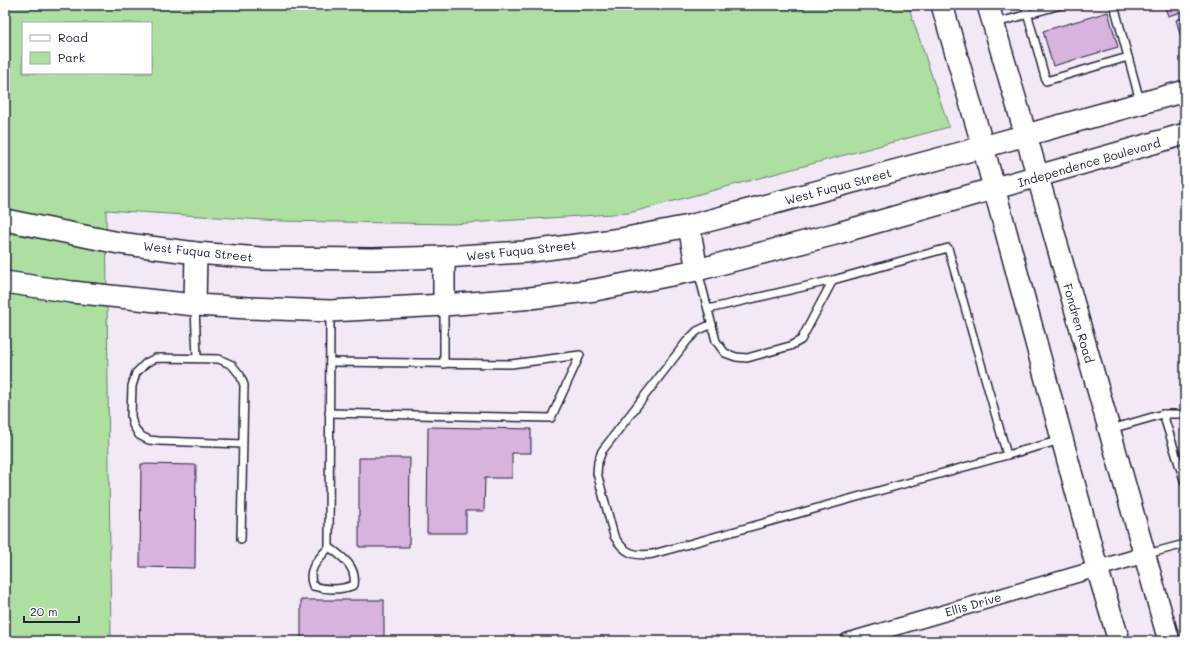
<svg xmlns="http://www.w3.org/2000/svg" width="1190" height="646" viewBox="0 0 1190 646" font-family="Mali,sans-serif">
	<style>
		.green { fill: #acdfa0; stroke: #67806e; fill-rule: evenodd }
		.building { fill: #d8b3dd; stroke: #22223b }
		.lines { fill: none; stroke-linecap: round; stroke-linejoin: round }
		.service-casing { stroke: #22223b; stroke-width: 10 }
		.minor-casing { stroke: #22223b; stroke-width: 18 }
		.secondary-casing { stroke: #22223b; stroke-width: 24 }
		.service { stroke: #fff; stroke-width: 7 }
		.minor { stroke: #fff; stroke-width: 15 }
		.secondary { stroke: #fff; stroke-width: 21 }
		.labels { text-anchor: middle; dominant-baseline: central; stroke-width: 3.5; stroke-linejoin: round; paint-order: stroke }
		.street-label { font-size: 12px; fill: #22223b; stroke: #fff }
	</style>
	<rect width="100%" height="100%" fill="#f3e8f5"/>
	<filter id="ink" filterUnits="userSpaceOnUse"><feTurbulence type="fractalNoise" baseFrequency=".025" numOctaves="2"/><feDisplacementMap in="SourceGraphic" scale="8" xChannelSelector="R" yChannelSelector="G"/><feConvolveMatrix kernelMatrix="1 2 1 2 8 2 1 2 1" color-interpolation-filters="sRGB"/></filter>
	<g filter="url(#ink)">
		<path class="green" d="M5,5H908L949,127L629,213L452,224L280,221L106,210L111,641H5ZM23,23H151V73H23Z"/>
		<g class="building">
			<path d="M1164,5H1185V11L1168,16Z"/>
			<path d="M1108,12L1118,47L1053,66L1043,31Z"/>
			<path d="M1185,17V51L1176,20Z"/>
			<path d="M428,427L531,429V453H512V478H485L484,511H466V533H427Z"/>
			<path d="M359,458H410L409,547H359Z"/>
			<path d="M141,464L196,465L195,568L140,567Z"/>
			<rect x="301" y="600" width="83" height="41"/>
		</g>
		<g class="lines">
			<defs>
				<g id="service">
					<path d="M1025,5L1046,81L1128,57"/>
					<path d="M1114,5L1140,101"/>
					<path d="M996,23L1061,5"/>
					<path d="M698,271L716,341L725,353L736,357L747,358L790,346L801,340L833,280"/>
					<path d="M444,306V364"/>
					<path d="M195,307L197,358"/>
					<path d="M708,309L833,280L948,248L1007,455"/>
					<path d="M712,324L697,331L687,341L602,451L598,462L597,473L614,536C624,553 634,557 653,554L1061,440"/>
					<path d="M329,413L551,418L580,355L511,364L330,362"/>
					<path d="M1163,414L1185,483"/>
					<path d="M1111,429L1163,414H1185"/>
					<path d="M241,539L244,385L240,375L232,365L219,359L156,358L146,363L136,373L132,386L131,416L133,425L139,435L149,440L159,441L243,444"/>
					<path d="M329,547C343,557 357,567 354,585C341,590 326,590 313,586C306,569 319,559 329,547L330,314"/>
					<path d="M1147,554L1185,544"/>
				</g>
				<path id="minor" d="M848,641L1144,555"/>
				<g id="secondary">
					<path d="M942,5L983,147L1097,568L1119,641"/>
					<path d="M988,5L1038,177L1169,641"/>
					<path d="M5,220L119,243L196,253L261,258L373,259L444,257L524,252L621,239L689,226L983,147L1185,91"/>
					<path d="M689,226L697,270"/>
					<path d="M5,282L72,292L195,305L249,308L330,311L444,305L522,299L595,290L697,270L835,234L1185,134"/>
					<path d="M195,305L196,253"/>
					<path d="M444,305V257"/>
				</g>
			</defs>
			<use href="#service" class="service-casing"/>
			<use href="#minor" class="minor-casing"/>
			<use href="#secondary" class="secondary-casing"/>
			<use href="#service" class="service"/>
			<use href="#minor" class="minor"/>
			<use href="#secondary" class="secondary"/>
		</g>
	</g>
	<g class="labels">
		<g class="street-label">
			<text transform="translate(1089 162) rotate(-16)">Independence Boulevard</text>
			<text transform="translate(838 186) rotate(-15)">West Fuqua Street</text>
			<text transform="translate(521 250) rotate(-6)">West Fuqua Street</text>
			<text transform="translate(198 251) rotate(6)">West Fuqua Street</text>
			<text transform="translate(1079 323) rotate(74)">Fondren Road</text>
			<text transform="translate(973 604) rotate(-16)">Ellis Drive</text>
		</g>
	</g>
	<rect width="1190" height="646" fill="none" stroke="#fff" stroke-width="20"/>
	<rect x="10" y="10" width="1170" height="626" fill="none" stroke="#22223b" stroke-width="1.5" filter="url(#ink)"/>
	<rect x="22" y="22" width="130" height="52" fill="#ffffff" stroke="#a7a7b1"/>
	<rect x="30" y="35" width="20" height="6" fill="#ffffff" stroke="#a7a7b1"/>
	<text x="58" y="42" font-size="12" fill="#22223b">Road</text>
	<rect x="30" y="52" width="20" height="12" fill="#acdfa0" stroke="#a7a7b1"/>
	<text x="58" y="62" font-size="12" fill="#22223b">Park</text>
	<path d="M24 616v6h55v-6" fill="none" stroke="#22223b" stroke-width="2"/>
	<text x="30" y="616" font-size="12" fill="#22223b" stroke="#ffffff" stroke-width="3" paint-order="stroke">20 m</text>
</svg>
